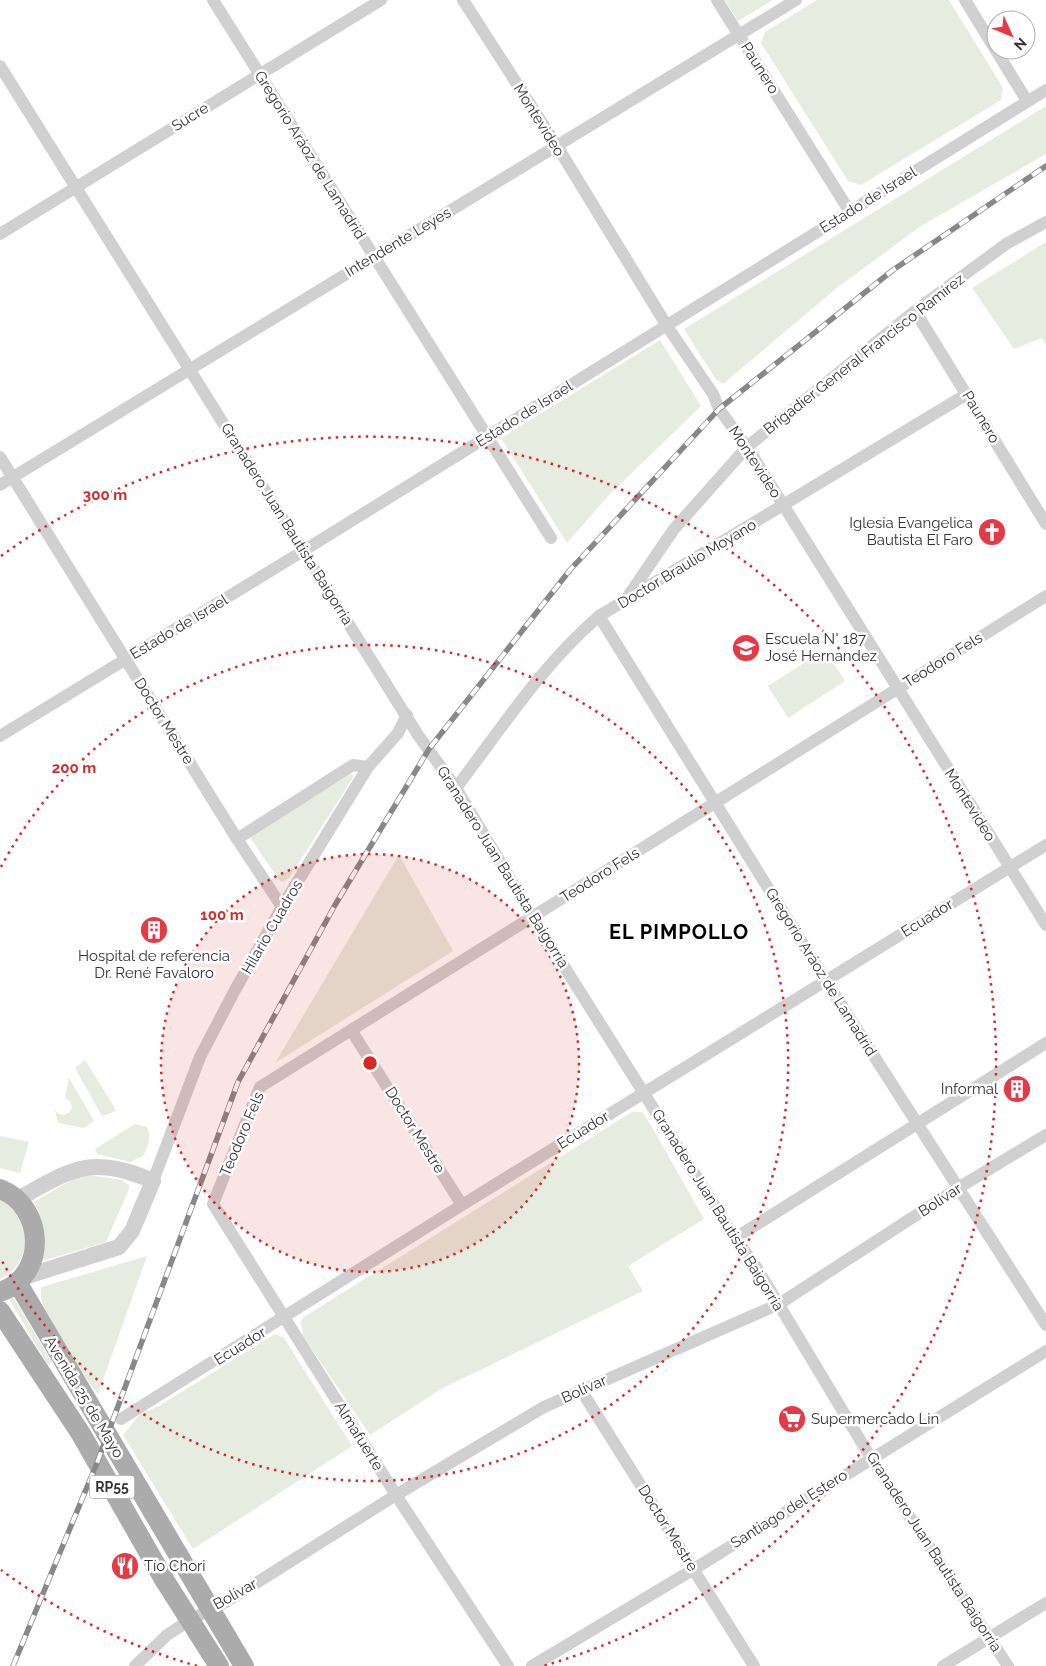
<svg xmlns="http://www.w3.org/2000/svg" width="1046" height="1666" viewBox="0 0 1046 1666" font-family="Raleway,sans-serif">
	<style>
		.green { fill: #e6ecdf }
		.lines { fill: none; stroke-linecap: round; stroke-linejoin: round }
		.minor { stroke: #d0d0d0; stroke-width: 12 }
		.tertiary { stroke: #d0d0d0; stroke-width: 16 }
		.primary { stroke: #ababab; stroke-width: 20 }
		.rail-casing { stroke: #888; stroke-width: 5.5 }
		.rail { stroke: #fff; stroke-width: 4; stroke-dasharray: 11; stroke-linecap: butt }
		.ring { fill: none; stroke: #d62828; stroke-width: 2.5; stroke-dasharray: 2.5 5 }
		.labels { text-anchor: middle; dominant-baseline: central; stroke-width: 5; stroke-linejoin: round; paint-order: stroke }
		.shield { fill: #fff; stroke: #707070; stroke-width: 1 }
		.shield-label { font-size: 14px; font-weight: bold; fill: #333 }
		.street-label { font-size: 15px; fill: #333; stroke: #fff }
		.poi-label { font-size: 15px; fill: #333; stroke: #fff; text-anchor: start }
		.district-label { font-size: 20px; font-weight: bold; letter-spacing: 1px; fill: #000; stroke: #fff }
		.centre { fill: #d62828; stroke: #fff; stroke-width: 2.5 }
		.ring-label { font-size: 15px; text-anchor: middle; font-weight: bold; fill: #d62828; stroke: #fff; stroke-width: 5; stroke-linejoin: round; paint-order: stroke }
	</style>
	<rect width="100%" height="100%" fill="#fff"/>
	<g class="green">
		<path d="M725,0H773L738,21Z"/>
		<path d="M817,0H949L1003,88L1001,100L861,185L848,181L761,43L765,32Z"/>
		<path d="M1046,106V154L921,226L838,287L723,384L715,378L684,329Z"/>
		<path d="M1046,242V345L1042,338L1014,349L972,288Z"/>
		<path d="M660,340L701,406L609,495L567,543L501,438Z"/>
		<path d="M825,650L845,681L788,718L768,686Z"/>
		<path d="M351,774L354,776L289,878L283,882L279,880L251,839L252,834Z"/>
		<path d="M399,855L453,951L275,1063L397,858Z"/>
		<path d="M85,1060L113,1105L116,1111L102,1116L75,1068Z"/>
		<path d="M69,1078L94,1121L84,1128L58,1123L55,1110L59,1114L64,1115L70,1112L72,1107L70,1101L65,1098Z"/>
		<path d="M632,1112H642L649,1122L704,1219L628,1266L643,1291L441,1389L370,1435L303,1336L301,1322L304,1317Z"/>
		<path d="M135,1124L147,1127C152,1138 148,1146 143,1156L130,1162L97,1154L95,1149Z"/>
		<path d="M0,1136L29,1142L20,1173L0,1168Z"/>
		<path d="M82,1174L122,1180L129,1185V1189L106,1242L35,1263C42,1238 47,1227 34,1202Z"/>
		<path d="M0,1197C29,1220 37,1259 0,1279Z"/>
		<path d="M147,1256L98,1394C84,1375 32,1307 42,1287Z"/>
		<path d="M13,1297L52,1362L48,1365L9,1299Z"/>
		<path d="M275,1334L284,1338L352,1446L193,1549L123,1435L140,1414L159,1406Z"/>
	</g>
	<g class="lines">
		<g class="minor">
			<path d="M213,0L551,538"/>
			<path d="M463,0L557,146L667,326L713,394L719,409L747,447L1046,925"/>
			<path d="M717,0L850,212"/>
			<path d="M965,0L1027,101"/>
			<path d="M0,66L418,735L456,788L533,917L735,1238L755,1265L871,1458L1008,1666"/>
			<path d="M0,234L381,0"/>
			<path d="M915,311L1046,524"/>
			<path d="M0,457L237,839L282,907"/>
			<path d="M0,485L796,0"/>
			<path d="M627,598L674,529L747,447L915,311L1006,244L1046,222"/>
			<path d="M599,616L826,981L1046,1325"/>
			<path d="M0,736L303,551L1046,90"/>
			<path d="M456,788C501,729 542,665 599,616L967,394"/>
			<path d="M237,839L353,765L368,767"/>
			<path d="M351,1030L462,1205"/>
			<path d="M153,1181L200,1057L235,990L282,907L368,767L398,733L407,715"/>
			<path d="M735,1238L1046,1043"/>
			<path d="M581,1390L754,1666"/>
			<path d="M121,1419L462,1205L1046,845"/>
			<path d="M135,1666L167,1635L190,1620L226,1602L396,1495L544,1407L779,1304L958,1188L1046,1135"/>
			<path d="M508,1666L396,1495L213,1204L260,1087L1046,596"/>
			<path d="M532,1666L694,1569L1046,1351"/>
			<path d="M943,1666L1046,1603"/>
		</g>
		<path class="tertiary" d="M18,1199C72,1169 90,1154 153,1181L132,1231L119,1247L21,1278"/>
		<g class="primary">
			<path d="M0,1189C45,1206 48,1276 0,1292"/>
			<path d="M17,1282L244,1666"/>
			<path d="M0,1311L81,1434L165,1581L219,1666"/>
		</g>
		<defs>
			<path id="rail" d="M13,1666L97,1463L238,1082L335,905L429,749L570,570L719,409L893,270L1046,166"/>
		</defs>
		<use href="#rail" class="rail-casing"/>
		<use href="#rail" class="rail"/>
	</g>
	<circle cx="370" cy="1063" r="209" fill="#d62828" fill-opacity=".12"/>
	<g class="ring">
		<circle cx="370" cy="1063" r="209"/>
		<path d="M1 867A418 418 0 1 1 1 1259"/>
		<path d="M197 1666A627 627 0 0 1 1 1570M1 556A627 627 0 1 1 543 1666"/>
	</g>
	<defs>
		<symbol id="church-disc" viewBox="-11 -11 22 22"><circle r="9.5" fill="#e63946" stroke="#fff"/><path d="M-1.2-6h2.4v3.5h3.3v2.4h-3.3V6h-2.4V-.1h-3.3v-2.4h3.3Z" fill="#fff"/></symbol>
		<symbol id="school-disc" viewBox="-11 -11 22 22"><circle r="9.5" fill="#e63946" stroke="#fff"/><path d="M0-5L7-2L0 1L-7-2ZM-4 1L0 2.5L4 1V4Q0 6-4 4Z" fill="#fff"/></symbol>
		<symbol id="building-disc" viewBox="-11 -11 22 22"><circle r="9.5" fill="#e63946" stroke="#fff"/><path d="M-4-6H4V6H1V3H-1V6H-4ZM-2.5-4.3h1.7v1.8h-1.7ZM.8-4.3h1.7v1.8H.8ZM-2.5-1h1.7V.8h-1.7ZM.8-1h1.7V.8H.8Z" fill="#fff"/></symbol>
		<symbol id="supermarket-disc" viewBox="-11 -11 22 22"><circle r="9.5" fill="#e63946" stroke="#fff"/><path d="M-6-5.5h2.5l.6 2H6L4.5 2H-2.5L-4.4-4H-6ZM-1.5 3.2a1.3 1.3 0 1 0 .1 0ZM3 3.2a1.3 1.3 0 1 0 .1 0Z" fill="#fff"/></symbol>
		<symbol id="restaurant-disc" viewBox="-11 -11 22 22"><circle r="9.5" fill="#e63946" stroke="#fff"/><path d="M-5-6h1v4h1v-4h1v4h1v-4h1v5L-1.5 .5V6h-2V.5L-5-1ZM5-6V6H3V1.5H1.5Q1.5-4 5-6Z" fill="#fff"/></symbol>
	</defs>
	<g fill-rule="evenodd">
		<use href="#church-disc" x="976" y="516" width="32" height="32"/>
		<use href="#school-disc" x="730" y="632" width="32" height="32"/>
		<use href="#building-disc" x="138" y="914" width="32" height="32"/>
		<use href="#building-disc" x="1001" y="1073" width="32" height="32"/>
		<use href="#supermarket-disc" x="776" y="1403" width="32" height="32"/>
		<use href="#restaurant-disc" x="109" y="1550" width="32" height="32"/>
	</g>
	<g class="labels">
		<rect class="shield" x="89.5" y="1475.5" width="45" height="23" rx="4"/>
		<g class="shield-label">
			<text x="112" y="1487">RP55</text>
		</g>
		<g class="street-label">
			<text transform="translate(760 68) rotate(58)">Paunero</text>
			<text transform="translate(190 117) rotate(-32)">Sucre</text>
			<text transform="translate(539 120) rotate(58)">Montevideo</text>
			<text transform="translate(310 155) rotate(58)">Gregorio Aráoz de Lamadrid</text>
			<text transform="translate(868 200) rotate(-32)">Estado de Israel</text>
			<text transform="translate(398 242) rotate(-31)">Intendente Leyes</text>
			<text transform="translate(864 354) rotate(-38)">Brigadier General Francisco Ramírez</text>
			<text transform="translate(524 414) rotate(-32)">Estado de Israel</text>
			<text transform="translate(981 417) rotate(59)">Paunero</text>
			<text transform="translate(755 462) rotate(57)">Montevideo</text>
			<text transform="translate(287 524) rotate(58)">Granadero Juan Bautista Baigorria</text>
			<text transform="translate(687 564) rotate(-31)">Doctor Braulio Moyano</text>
			<text transform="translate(179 627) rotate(-31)">Estado de Israel</text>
			<text transform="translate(943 660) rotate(-32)">Teodoro Fels</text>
			<text transform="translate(164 721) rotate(58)">Doctor Mestre</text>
			<text transform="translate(970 805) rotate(58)">Montevideo</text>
			<text transform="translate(503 867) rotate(58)">Granadero Juan Bautista Baigorria</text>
			<text transform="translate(600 875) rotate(-32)">Teodoro Fels</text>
			<text transform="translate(927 918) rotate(-32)">Ecuador</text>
			<text transform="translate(272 927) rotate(-60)">Hilario Cuadros</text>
			<text transform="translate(821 972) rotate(58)">Gregorio Aráoz de Lamadrid</text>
			<text transform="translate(415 1130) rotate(58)">Doctor Mestre</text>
			<text transform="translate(583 1130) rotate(-32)">Ecuador</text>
			<text transform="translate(242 1134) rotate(-67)">Teodoro Fels</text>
			<text transform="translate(940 1200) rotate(-33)">Bolívar</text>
			<text transform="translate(718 1210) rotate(58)">Granadero Juan Bautista Baigorria</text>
			<text transform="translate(240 1346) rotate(-32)">Ecuador</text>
			<text transform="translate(584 1389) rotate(-24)">Bolívar</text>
			<text transform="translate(84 1397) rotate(59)">Avenida 25 de Mayo</text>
			<text transform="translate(359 1436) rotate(58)">Almafuerte</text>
			<text transform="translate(789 1509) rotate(-32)">Santiago del Estero</text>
			<text transform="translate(668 1528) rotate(58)">Doctor Mestre</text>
			<text transform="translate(934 1552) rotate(57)">Granadero Juan Bautista Baigorria</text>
			<text transform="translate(235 1594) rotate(-29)">Bolívar</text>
		</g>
		<g class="poi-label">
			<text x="973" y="523" text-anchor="end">Iglesia Evangelica<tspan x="973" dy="17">Bautista El Faro</tspan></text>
			<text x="765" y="639">Escuela N° 187<tspan x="765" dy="17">José Hernandez</tspan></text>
			<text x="154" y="956" text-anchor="middle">Hospital de referencia<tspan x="154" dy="17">Dr. René Favaloro</tspan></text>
			<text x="998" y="1089" text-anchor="end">Informal</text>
			<text x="811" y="1419">Supermercado Lin</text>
			<text x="144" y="1566">Tío Chori</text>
		</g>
		<g class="district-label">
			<text x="679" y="932">EL PIMPOLLO</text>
		</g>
	</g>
	<circle cx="370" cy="1063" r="8" class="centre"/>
	<g class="ring-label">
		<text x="105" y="500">300 m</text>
		<text x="74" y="773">200 m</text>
		<text x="222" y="920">100 m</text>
	</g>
	<g transform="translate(1011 35) rotate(134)"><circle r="24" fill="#ffffff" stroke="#adadad"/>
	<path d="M0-4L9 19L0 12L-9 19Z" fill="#e63946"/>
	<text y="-8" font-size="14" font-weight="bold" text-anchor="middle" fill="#333333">N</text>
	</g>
</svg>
